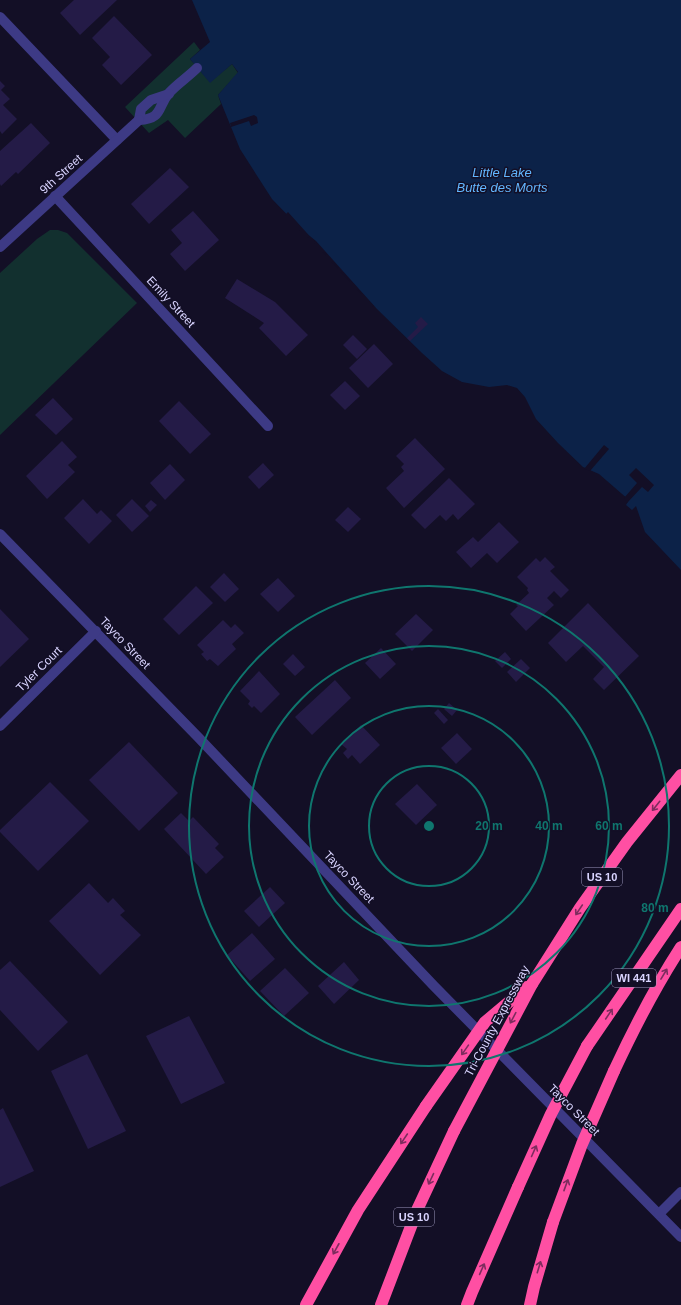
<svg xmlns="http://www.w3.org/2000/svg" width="681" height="1305" viewBox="0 0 681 1305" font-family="Helvetica,sans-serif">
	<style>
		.green { fill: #12302f }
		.water { fill: #0c2248 }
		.pier { fill: #130f26 }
		.building { fill: #241b47 }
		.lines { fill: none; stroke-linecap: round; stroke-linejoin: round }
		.minor { stroke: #3d3a85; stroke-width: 10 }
		.highway { stroke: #ff4fa3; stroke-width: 12 }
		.highway-bridge { stroke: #ff4fa3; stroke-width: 12 }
		.oneway { stroke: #7d2c5e }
		.ring { fill: none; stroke: #0f766e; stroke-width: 2 }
		.labels { text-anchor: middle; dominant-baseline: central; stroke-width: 3; stroke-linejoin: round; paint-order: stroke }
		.shield { fill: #130f26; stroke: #9e99be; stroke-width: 1 }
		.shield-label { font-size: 11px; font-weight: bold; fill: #d9d4ff }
		.street-label { font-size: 12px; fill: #d9d4ff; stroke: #130f26 }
		.water-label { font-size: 13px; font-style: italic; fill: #62b6ff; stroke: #130f26 }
		.centre { fill: #0f766e; stroke: #130f26; stroke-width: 2 }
		.ring-label { font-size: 12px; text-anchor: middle; font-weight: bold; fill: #0f766e; stroke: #130f26; stroke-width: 3; stroke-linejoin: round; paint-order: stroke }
	</style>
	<rect width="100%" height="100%" fill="#130f26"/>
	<g class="green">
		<path d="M194,42L200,50L190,59L210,82L232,64L238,73L218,95L221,104L185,138L168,120L149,133L125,107Z"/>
		<path d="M50,230H58L67,233L137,303L0,435V273L37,239Z"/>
	</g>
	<path class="water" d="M192,0H681V570L645,532L636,506L632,510L626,505L629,500L599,474L583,467L558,443L536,419L525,397L517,388L507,385L489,387L462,382L442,371L422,353L377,309L316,241L301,229L272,199L240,149L218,95L238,72L232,64L210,83L190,59L210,42Z"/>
	<g class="pier">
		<path d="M254,115L257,117L258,123L251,126L249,121L231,127L230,123Z"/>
		<path d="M288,212L341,271L374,306L373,307L314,243L300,231L285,215Z"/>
		<path d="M604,445L609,449L590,471L584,469Z"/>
		<path d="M636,468L654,485L648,492L642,487L627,503L624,498L637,483L629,475Z"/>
	</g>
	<g class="building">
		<path d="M74,0H117L80,35L60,13Z"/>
		<path d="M114,16L152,55L121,85L102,65L110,57L92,38Z"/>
		<path d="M0,81L5,86L1,90L10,99L3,105L17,119L2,134L0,131Z"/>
		<path d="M31,123L50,143L18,174L16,172L1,186L0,184V151Z"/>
		<path d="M170,168L189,187L149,224L131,204Z"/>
		<path d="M193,211L219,240L185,271L170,254L182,243L171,230Z"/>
		<path d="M237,279L275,302L308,335L286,356L259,328L264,323L225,298Z"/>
		<path d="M421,317L428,324L410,341L407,338L418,327L415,323Z"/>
		<path d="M353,335L367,349L357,359L343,345Z"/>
		<path d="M374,344L393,364L368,388L349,368Z"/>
		<path d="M345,381L360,396L345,410L330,395Z"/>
		<path d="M53,398L73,419L56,435L35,415Z"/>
		<path d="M179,401L211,434L190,454L159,421Z"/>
		<path d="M415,438L445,469L404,508L386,488L404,471L401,467L404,464L396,456Z"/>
		<path d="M62,441L77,457L68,465L75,472L47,499L26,476Z"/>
		<path d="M263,463L274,475L259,489L248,477Z"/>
		<path d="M170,464L185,480L165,500L150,483Z"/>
		<path d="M449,478L475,504L458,520L453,514L446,521L440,515L425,529L411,515Z"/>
		<path d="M83,499L97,514L101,510L112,521L89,544L64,518Z"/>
		<path d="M132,499L149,516L132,532L116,515Z"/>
		<path d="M151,500L157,505L150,512L145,506Z"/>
		<path d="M348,507L361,519L348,532L335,520Z"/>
		<path d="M499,522L519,542L497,563L487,553L471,568L456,552L473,537L478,542Z"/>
		<path d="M545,557L555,567L550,571L569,590L561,598L554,591L547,598L554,605L526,631L510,614L518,606L516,605L529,593L527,590L528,588L517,577L536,558L540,562Z"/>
		<path d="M224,573L239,589L225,602L210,587Z"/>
		<path d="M278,578L295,596L278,612L260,594Z"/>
		<path d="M196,586L213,603L179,635L163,619Z"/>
		<path d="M588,603L639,656L604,690L593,679L604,667L583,646L566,662L548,643Z"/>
		<path d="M0,609L29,639L0,667Z"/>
		<path d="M416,614L433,630L412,651L395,634Z"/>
		<path d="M223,620L231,628L235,624L244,633L232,644L236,649L218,666L210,659L207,661L201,654L204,652L197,645Z"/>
		<path d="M381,648L396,664L380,679L365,663Z"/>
		<path d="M505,652L511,659L502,668L495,661Z"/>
		<path d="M293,654L305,667L295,676L283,664Z"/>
		<path d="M521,659L530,668L516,682L507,672Z"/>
		<path d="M259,671L280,694L261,713L254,706L252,708L248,704L250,701L240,691Z"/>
		<path d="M335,680L351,698L312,735L295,717Z"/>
		<path d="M449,703L457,710L452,716L444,709Z"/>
		<path d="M438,709L448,720L444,724L434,713Z"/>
		<path d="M361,725L380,745L360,764L352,755L348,759L343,753L347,749L341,744Z"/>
		<path d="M457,733L472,749L456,764L441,748Z"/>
		<path d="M129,742L178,793L139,831L89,780Z"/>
		<path d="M50,782L89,821L38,871L0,832V830Z"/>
		<path d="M417,784L437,805L416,825L395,804Z"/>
		<path d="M181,813L189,821L193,817L219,844L215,848L224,857L206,874L164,829Z"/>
		<path d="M89,883L108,903L113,898L125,911L120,915L141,935L100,975L49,921Z"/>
		<path d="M270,887L285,903L259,927L244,911Z"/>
		<path d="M252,933L275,959L250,981L227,955Z"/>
		<path d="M10,961L68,1022L38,1051L0,1010V970Z"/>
		<path d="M344,962L359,980L334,1004L318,986Z"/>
		<path d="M285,968L309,993L284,1016L260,991Z"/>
		<path d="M189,1016L225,1083L181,1104L146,1036Z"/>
		<path d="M87,1054L126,1131L88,1149L51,1071Z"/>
		<path d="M3,1108L34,1171L0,1187V1110Z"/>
	</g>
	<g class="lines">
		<g class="minor">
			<path d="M0,17L117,140"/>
			<path d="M139,120C163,119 157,107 169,93C177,84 188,77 197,68"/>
			<path d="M139,120L141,109L151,100L169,94"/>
			<path d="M55,196L268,426"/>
			<path d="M0,247L139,120"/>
			<path d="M0,534L198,737L434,986L681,1237"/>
			<path d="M0,726L96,631"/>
			<path d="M659,1214L681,1192"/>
		</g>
		<g class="highway">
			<path d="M532,984L580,908L627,842L681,775"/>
			<path d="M587,1046L681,909"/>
			<path d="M614,1071C634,1028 655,987 681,947"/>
			<path d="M306,1305L358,1210L426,1106"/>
			<path d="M381,1305L418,1208L454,1131"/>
			<path d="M467,1305L472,1292L518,1187"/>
			<path d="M530,1305L534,1287L553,1222"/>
		</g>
		<g class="highway-bridge">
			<path d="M426,1106L485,1022L527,987"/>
			<path d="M454,1131L532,984"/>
			<path d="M518,1187L551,1114L587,1046"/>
			<path d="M553,1222L582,1144L614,1071"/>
		</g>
	</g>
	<defs><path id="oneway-shaft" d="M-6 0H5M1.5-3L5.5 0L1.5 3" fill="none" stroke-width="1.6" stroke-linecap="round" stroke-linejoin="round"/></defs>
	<g class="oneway">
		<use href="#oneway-shaft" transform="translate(656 806) rotate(129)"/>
		<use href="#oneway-shaft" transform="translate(579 910) rotate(124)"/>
		<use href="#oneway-shaft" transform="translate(664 974) rotate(-59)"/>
		<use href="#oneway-shaft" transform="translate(609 1014) rotate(-56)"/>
		<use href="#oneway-shaft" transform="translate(513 1018) rotate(118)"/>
		<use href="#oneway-shaft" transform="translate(465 1050) rotate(125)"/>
		<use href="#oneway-shaft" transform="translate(404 1139) rotate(124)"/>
		<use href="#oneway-shaft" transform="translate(534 1151) rotate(-66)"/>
		<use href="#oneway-shaft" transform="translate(431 1179) rotate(115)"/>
		<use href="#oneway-shaft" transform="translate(566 1185) rotate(-70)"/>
		<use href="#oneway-shaft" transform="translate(336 1249) rotate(119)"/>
		<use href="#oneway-shaft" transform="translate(539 1267) rotate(-73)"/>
		<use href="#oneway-shaft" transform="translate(482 1269) rotate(-66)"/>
	</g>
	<g class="ring">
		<circle cx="429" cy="826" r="60"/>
		<circle cx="429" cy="826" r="120"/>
		<circle cx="429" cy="826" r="180"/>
		<circle cx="429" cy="826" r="240"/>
	</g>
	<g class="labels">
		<g class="shield">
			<rect x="582" y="868" width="40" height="18" rx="3"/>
			<rect x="612" y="969" width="44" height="18" rx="3"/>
			<rect x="394" y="1208" width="40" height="18" rx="3"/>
		</g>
		<g class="shield-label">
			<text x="602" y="877">US 10</text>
			<text x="634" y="978">WI 441</text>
			<text x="414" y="1217">US 10</text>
		</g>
		<g class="street-label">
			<text transform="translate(61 174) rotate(-42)">9th Street</text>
			<text transform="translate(171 302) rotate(47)">Emily Street</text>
			<text transform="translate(125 643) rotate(46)">Tayco Street</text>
			<text transform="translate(39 669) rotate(-45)">Tyler Court</text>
			<text transform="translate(349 877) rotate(46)">Tayco Street</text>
			<text transform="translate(497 1021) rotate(-62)">Tri-County Expressway</text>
			<text transform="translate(574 1110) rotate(45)">Tayco Street</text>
		</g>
		<g class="water-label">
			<text x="502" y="172">Little Lake<tspan x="502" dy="15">Butte des Morts</tspan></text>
		</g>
	</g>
	<circle cx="429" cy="826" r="6" class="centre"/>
	<g class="ring-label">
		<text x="489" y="830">20 m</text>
		<text x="549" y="830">40 m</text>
		<text x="609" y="830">60 m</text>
		<text x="655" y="912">80 m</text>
	</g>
</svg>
